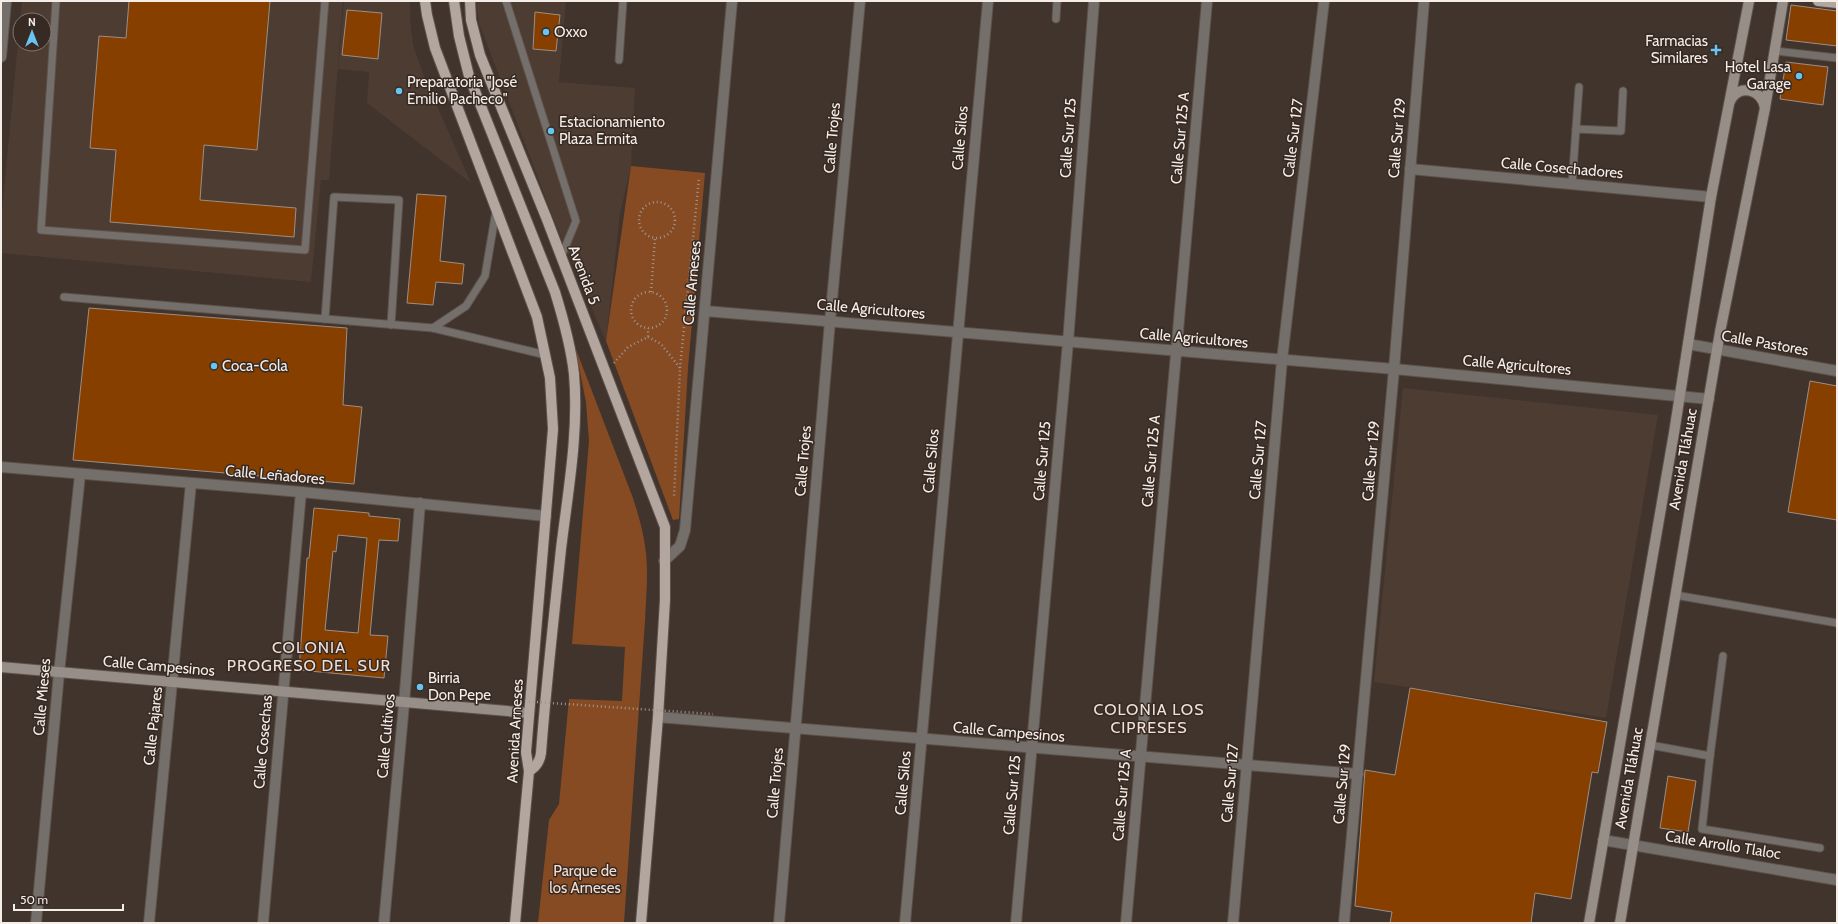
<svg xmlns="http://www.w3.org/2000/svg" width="1838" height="924" viewBox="0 0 1838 924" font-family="Cabin,sans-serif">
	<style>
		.built { fill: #4d3c32; fill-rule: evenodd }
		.green { fill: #874b23 }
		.building { fill: #873f00; stroke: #9c8e85; fill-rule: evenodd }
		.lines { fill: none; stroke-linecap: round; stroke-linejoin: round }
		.lane-casing { stroke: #5d524b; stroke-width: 9 }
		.street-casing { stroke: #5d524b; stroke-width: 12 }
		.secondary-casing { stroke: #5d524b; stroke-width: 12 }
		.primary-casing { stroke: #5d524b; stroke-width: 12 }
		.path { stroke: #a09690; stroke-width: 2.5; stroke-dasharray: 1 3; stroke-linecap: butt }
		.lane { stroke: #756f6b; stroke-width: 7 }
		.street { stroke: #756f6b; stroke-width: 10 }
		.secondary { stroke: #988e88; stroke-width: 10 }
		.primary { stroke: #b2a69e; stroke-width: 10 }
		.path-bridge { stroke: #a09690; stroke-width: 2.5; stroke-dasharray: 1 3; stroke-linecap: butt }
		.poi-dot { fill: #68c4f0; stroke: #362a23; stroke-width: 1.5 }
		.labels { text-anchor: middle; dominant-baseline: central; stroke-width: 3; stroke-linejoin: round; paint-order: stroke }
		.poi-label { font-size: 15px; fill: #f5ede8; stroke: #362a23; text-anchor: start }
		.street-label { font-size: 15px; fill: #f5ede8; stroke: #362a23 }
		.park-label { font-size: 15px; fill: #f3ddd1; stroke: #362a23 }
		.neighbourhood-label { font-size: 16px; letter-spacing: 1px; fill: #f0e0d7; stroke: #362a23 }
	</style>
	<rect width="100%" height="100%" fill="#40342d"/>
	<g class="built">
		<path d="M22,1H343L329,180H321L311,282L1,253V221ZM20,20H44V44H20Z"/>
		<path d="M344,1H410V19L413,45L425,79L471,183L367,103L369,72L338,69Z"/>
		<path d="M476,1H566L559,82L635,88L631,166L620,214L606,341L559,233L479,23Z"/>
		<path d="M1403,388L1658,415L1606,718L1374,682Z"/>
	</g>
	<g class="green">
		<path d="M631,166L705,173L688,368L679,519L673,520L606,341Z"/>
		<path d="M575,347L633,498C638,514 643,530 645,546C649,571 646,596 645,621L624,923H538L549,820L559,804L569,699L622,701L625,647L572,644L589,441L586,402Z"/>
	</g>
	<g class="building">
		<path d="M129,1H270L257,150L204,145L200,200L296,208L294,237L110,222L116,150L90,148L99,36L126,38Z"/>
		<path d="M1791,5L1837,11V46L1786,40Z"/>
		<path d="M347,10L382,13L378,59L342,55Z"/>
		<path d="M535,12L560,15L556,51L533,49Z"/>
		<path d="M1786,62L1828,67L1823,105L1780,99Z"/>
		<path d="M417,194L446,196L440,261L464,264L462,284L436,282L433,305L407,303Z"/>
		<path d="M89,308L347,328L343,405L362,407L354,484L73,460Z"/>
		<path d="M1810,381L1837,386V520L1788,512Z"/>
		<path d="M314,508L369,513V516L400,519L398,541L379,540L370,635L388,636L384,678L299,670L307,558H309ZM338,535L367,538L358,633L325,630L333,551L336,552Z"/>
		<path d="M1410,688L1607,722L1598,773L1592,772L1571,899L1535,893L1531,923H1390L1392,912L1355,906L1365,770L1395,775Z"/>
		<path d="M1668,776L1696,781L1688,832L1660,828Z"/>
	</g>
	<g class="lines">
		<defs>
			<g id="lane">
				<path d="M56,1L41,230L305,250L325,1"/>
				<path d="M506,1L576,221L561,257"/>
				<path d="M1056,19L1057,1"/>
				<path d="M1775,51L1837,58"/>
				<path d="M619,60L623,1"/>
				<path d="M1576,129L1621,131L1623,91"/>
				<path d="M1572,184L1579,87"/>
				<path d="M64,297L433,328L546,355"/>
				<path d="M325,319L334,197L399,200L391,325"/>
				<path d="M433,328L466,306L485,276L496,211"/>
				<path d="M1675,595L1837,623"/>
				<path d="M1650,745L1710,756L1702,829L1820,848"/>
				<path d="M1710,756L1723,656"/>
			</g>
			<g id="street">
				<path d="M1,57L6,1"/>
				<path d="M1410,169L1711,197"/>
				<path d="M705,311L1394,369L1709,399"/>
				<path d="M1688,344L1837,371"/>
				<path d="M1,467L301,492L546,516"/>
				<path d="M664,561L680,546L685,530L732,1"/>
				<path d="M658,717L1358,774"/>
				<path d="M1603,840L1837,880"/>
				<path d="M36,923L59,673L80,475"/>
				<path d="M149,923L191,483"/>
				<path d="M263,923L301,492"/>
				<path d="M384,923L404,704L420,503"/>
				<path d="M779,923L830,321L860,1"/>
				<path d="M905,923L988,1"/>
				<path d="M1016,923L1068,342L1094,1"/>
				<path d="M1126,923L1207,1"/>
				<path d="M1233,923L1282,360L1324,1"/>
				<path d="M1344,923L1394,369L1424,1"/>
			</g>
			<g id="secondary">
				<path d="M1730,101C1739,83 1762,89 1765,108"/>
				<path d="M1,667L529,713"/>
				<path d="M1589,923L1674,433L1711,197L1749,1"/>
				<path d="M1620,923L1720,332L1765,108L1783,1"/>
			</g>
			<g id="primary">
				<path d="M425,1L427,15L435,48L537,317L550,378L553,429L526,752L529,771L515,923"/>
				<path d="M454,1L459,36L469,76L555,292C563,318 571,346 574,374C579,432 568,491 561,549C554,617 546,685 541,753C540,761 536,767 529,771"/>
				<path d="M470,1L471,20L480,55L546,217L665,527V600L658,717L641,923"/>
				<path d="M1818,1L1837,3"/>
			</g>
		</defs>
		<use href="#lane" class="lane-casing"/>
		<use href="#street" class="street-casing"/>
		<use href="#secondary" class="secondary-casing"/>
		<use href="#primary" class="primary-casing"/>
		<g class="path">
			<circle cx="657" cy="220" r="18"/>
			<path d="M651,292L655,238"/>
			<circle cx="649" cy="310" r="18"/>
			<path d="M648,337L661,344L680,368L674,497"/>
			<path d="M614,363L628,347L648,337V328"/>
			<path d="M680,368L699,178"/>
		</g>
		<use href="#lane" class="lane"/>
		<use href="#street" class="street"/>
		<use href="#secondary" class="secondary"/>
		<use href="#primary" class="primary"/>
		<path class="path-bridge" d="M521,701L713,714"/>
	</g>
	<g class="poi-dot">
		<circle cx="546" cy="32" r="4"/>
		<path d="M1714 44h4v4h4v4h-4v4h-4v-4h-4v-4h4z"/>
		<circle cx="1799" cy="76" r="4"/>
		<circle cx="399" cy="91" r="4"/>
		<circle cx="551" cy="131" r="4"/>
		<circle cx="214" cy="366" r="4"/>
		<circle cx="420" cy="687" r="4"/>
	</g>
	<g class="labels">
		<g class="poi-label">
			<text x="554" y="32">Oxxo</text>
			<text x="1708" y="41" text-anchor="end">Farmacias<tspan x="1708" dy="17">Similares</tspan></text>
			<text x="1791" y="67" text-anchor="end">Hotel Lasa<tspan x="1791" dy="17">Garage</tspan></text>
			<text x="407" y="82">Preparatoria "José<tspan x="407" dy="17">Emilio Pacheco"</tspan></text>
			<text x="559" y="122">Estacionamiento<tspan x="559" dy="17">Plaza Ermita</tspan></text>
			<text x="222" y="366">Coca-Cola</text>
			<text x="428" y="678">Birria<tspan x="428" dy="17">Don Pepe</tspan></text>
		</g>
		<g class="street-label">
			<text transform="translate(832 138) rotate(-85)">Calle Trojes</text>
			<text transform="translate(960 138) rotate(-85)">Calle Silos</text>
			<text transform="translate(1068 138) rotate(-86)">Calle Sur 125</text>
			<text transform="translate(1180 138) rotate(-85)">Calle Sur 125 A</text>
			<text transform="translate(1293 138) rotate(-83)">Calle Sur 127</text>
			<text transform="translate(1397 138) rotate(-85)">Calle Sur 129</text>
			<text transform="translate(1562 168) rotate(5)">Calle Cosechadores</text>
			<text transform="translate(584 275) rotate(69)">Avenida 5</text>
			<text transform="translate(692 283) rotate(-85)">Calle Arneses</text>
			<text transform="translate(871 309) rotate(5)">Calle Agricultores</text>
			<text transform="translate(1194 338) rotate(5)">Calle Agricultores</text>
			<text transform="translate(1765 343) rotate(10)">Calle Pastores</text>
			<text transform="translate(1517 365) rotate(5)">Calle Agricultores</text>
			<text transform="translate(1683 459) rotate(-80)">Avenida Tláhuac</text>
			<text transform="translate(1258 460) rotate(-85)">Calle Sur 127</text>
			<text transform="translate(803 461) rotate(-85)">Calle Trojes</text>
			<text transform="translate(931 461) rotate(-85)">Calle Silos</text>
			<text transform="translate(1042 461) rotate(-85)">Calle Sur 125</text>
			<text transform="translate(1151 461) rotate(-85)">Calle Sur 125 A</text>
			<text transform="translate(1371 461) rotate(-85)">Calle Sur 129</text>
			<text transform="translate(275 475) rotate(5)">Calle Leñadores</text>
			<text transform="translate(159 666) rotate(5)">Calle Campesinos</text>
			<text transform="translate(42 697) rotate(-85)">Calle Mieses</text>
			<text transform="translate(153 726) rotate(-84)">Calle Pajares</text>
			<text transform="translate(515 731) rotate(-87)">Avenida Arneses</text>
			<text transform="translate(1009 732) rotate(5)">Calle Campesinos</text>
			<text transform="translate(386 736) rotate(-85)">Calle Cultivos</text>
			<text transform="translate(263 742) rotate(-85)">Calle Cosechas</text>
			<text transform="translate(1629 778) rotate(-80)">Avenida Tláhuac</text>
			<text transform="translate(775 783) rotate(-85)">Calle Trojes</text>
			<text transform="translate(903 783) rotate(-85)">Calle Silos</text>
			<text transform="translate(1230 783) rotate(-85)">Calle Sur 127</text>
			<text transform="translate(1342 784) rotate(-85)">Calle Sur 129</text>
			<text transform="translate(1012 795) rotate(-85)">Calle Sur 125</text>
			<text transform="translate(1122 795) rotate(-85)">Calle Sur 125 A</text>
			<text transform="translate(1723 845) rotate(9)">Calle Arrollo Tlaloc</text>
		</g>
		<g class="park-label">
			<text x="585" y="871">Parque de<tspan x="585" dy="17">los Arneses</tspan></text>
		</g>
		<g class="neighbourhood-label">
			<text x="309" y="647">COLONIA<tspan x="309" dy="18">PROGRESO DEL SUR</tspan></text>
			<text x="1149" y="709">COLONIA LOS<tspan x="1149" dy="18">CIPRESES</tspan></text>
		</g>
	</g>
	<rect width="1838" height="924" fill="none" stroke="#f5ede8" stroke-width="4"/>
	<g transform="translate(32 32)"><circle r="19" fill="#362a23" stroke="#827872"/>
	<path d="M0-3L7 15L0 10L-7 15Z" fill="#68c4f0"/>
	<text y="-6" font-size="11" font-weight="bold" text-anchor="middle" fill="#f5ede8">N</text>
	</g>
	<path d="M14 904v6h109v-6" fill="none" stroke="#f5ede8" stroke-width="2"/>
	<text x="20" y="904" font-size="12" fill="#f5ede8" stroke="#362a23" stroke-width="3" paint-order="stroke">50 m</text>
</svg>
